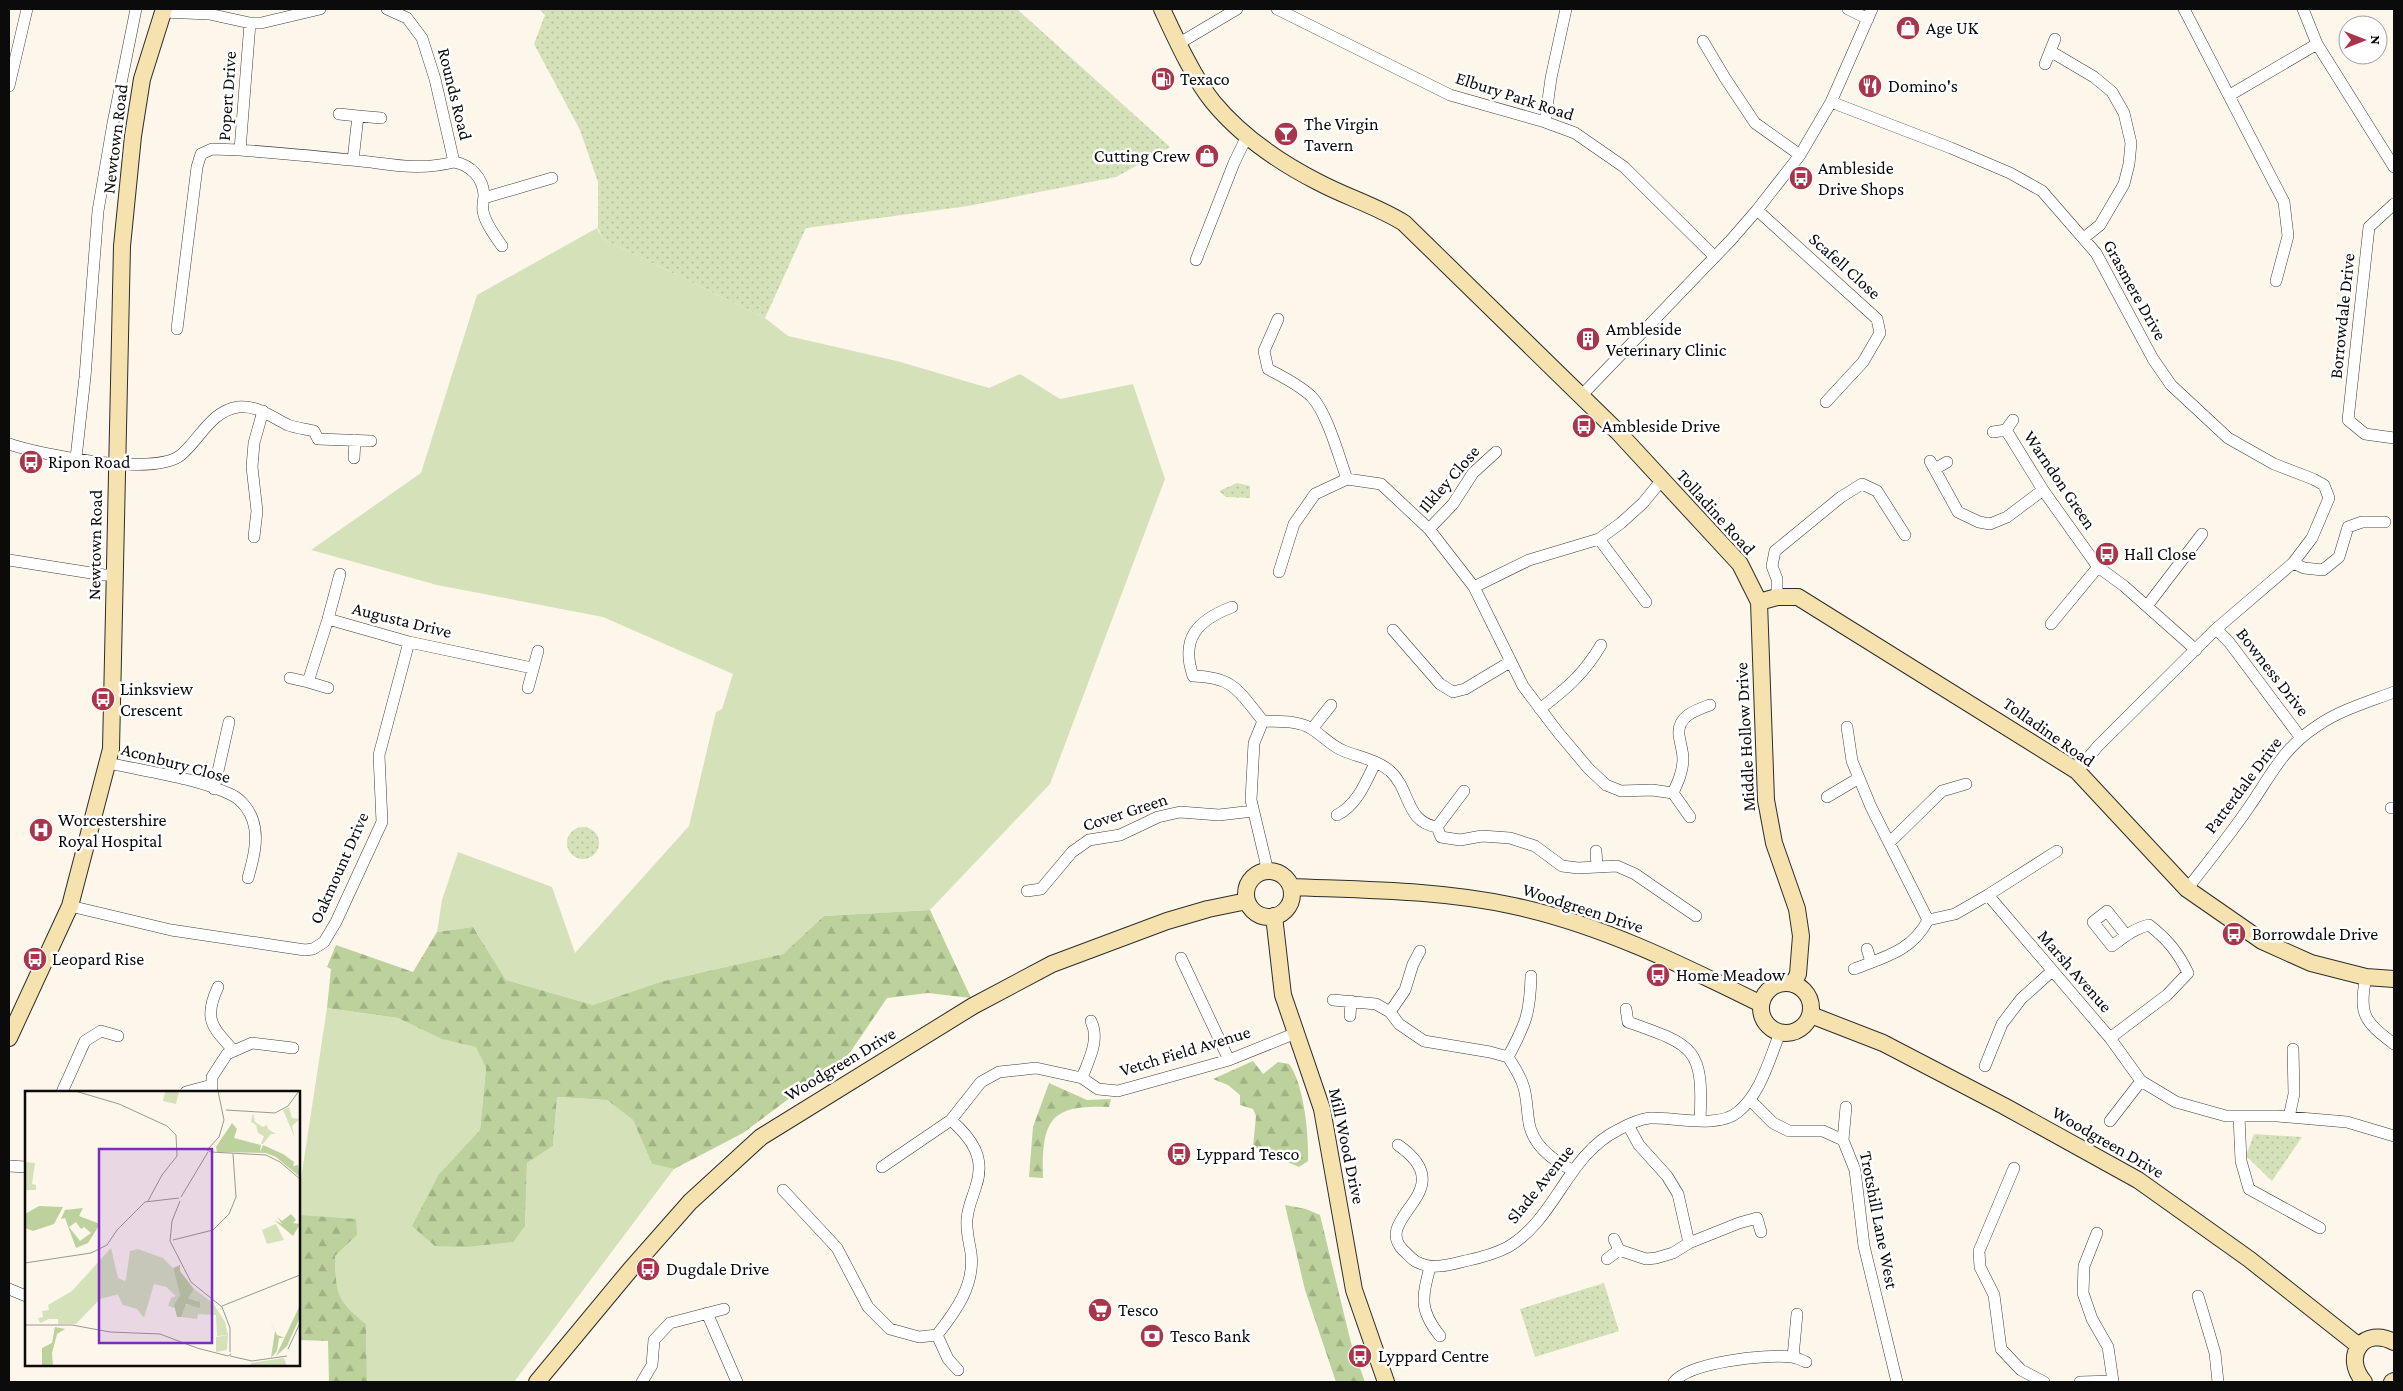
<svg xmlns="http://www.w3.org/2000/svg" width="2403" height="1391" viewBox="0 0 2403 1391" font-family="'Crimson Pro',serif">
	<style>
		.grass { fill: #d5e2b9 }
		.forest { fill: url(#forest-firs) }
		.park { fill: url(#park-dots) }
		.lines { fill: none; stroke-linecap: round; stroke-linejoin: round }
		.street-casing { stroke: #3e3e3e; stroke-width: 12 }
		.secondary-casing { stroke: #2d2d2d; stroke-width: 18 }
		.street { stroke: #fff; stroke-width: 11 }
		.secondary { stroke: #f5e2ae; stroke-width: 16 }
		.labels { text-anchor: middle; stroke-width: 5; stroke-linejoin: round; paint-order: stroke }
		.poi-label { font-size: 18px; fill: #0b0b0b; stroke: #fff; text-anchor: start }
		.street-label { font-size: 18px; fill: #0b0b0b; stroke: #fff }
		.inset-road { fill: none; stroke: #9c9891; stroke-width: 1 }
		.view { fill: #7b2cbf; fill-opacity: 0.15; stroke: #7b2cbf; stroke-width: 2.5 }
		.inset-edge { fill: none; stroke: #0b0b0b; stroke-width: 2.5 }
	</style>
	<defs>
		<pattern id="forest-firs" width="22" height="20" patternUnits="userSpaceOnUse" patternTransform="scale(1.25)"><rect width="22" height="20" fill="#bcd19b"/><path d="M5 1l3.5 6h-7zM16 11l3.5 6h-7z" fill="#a0b284"/></pattern>
		<pattern id="park-dots" width="8" height="8" patternUnits="userSpaceOnUse" patternTransform="scale(1.25)"><rect width="8" height="8" fill="#d5e2b9"/><path d="M2 2h.1M6 6h.1" fill="none" stroke="#b6c19e" stroke-width="1.8" stroke-linecap="round"/></pattern>
	</defs>
	<rect width="100%" height="100%" fill="#fdf6eb"/>
	<!-- grass -->
	<path class="grass" d="M597,228l6,11 162,79 23,18 109,25 92,27 31,-14 40,25 73,-15 32,95 -115,305 -120,126 -106,6 -41,38 -123,28 -67,23 -87,-25 -33,-53 -36,5 5,-32 16,-48 94,35 23,66 114,-127 27,-114 6,-3 11,-35 -130,-57 -166,-32 -126,-35 110,-77 56,-178z
		M327,1008l71,10 48,22 30,6 10,22 -6,62 -41,44 86,52 2,-63 26,-17 4,-49 50,3 26,20 19,44 22,5 -160,213h-147l-1,-58c-30,-24 -30,-31 -31,-68l22,-21 -58,-20v-23z"/>
	<!-- forest -->
	<path class="forest" d="M930,910l41,88 -43,-5 -41,5 -38,56 -106,79 -69,36 -22,-5 -19,-44 -26,-20 -50,-3 -4,49 -26,17 -2,63 -12,16 -47,5 -31,-1 -23,-20 27,-52 41,-44 6,-62 -10,-21 -34,-8 -44,-21 -71,-10 4,-39 -4,-2 9,-22 77,27 24,-40 36,-5 33,53 87,25 67,-23 123,-28 41,-38z
		M1253,1061l10,13 15,-12 11,2c15,20 20,71 19,97l-9,6 -46,-20 3,-31 -3,-7 -13,-4v-10l-12,-10 -15,-6z
		M1049,1083l38,17 24,-1 -2,8c-61,-3 -67,15 -66,71l-14,-1 4,-50z
		M1285,1205l21,4 14,6 31,128 14,39h-29l-31,-92z
		M299,1215l57,4 1,16 -22,21c1,37 1,44 31,68l1,58h-38l-1,-41 -29,-1z"/>
	<!-- park -->
	<path class="park" d="M539,9h478l153,138 -54,30 -148,29 -162,22 -41,90 -162,-79 -5,-11v-46l-18,-52 -46,-86 11,-29z
		M1237,483l13,3v12l-24,-1 -7,-6z
		M567 843a16 16 0 1 1 32 0a16 16 0 1 1-32 0Z
		M2254,1134l48,3 -30,44 -26,-25z
		M1604,1283l15,48 -84,26 -15,-48z"/>
	<g class="lines">
		<!-- street casing -->
		<g class="street-casing">
			<path id="street" d="M387,9l20,9 15,20 13,41 19,83c16,3 29,15 30,33 0,5 -2,11 -1,16 2,12 12,25 19,35
				M1277,9l173,86 95,27 30,11 49,34 91,90
				M1848,9l20,10
				M2184,9l100,193 4,34 -12,45
				M2303,9l14,35 77,123
				M163,12l46,2 41,9h11l59,-14
				M250,23l-10,127c37,3 74,6 111,10 38,3 64,12 103,2
				M1703,41l22,37 30,45 45,32
				M1178,44l59,-35
				M2050,51l44,26 18,15 12,21 7,30 -2,21 -5,20 -24,41 -15,12
				M2045,64l10,-25
				M9,86l18,-77
				M2230,95l87,-51
				M1831,102l120,46 59,25 32,18 54,62 57,106 18,26 57,53 46,26 39,15 11,6 5,13 -17,40 -19,25 -77,66 -118,117 -21,25
				M339,114l19,2 -5,44
				M358,116l23,2
				M1545,122l6,-44 15,-69
				M484,198l68,-20
				M2394,204l-25,23 -21,193 17,14 29,4
				M1757,210l120,109 3,14 -17,29 -37,40
				M1196,260l38,-97 13,-27
				M1278,319l-14,32 4,18c15,8 30,15 43,27 16,16 28,61 36,83
				M177,329l20,-162 4,-13 11,-5 28,1
				M1580,397l151,-157 26,-30 43,-55 31,-53 41,-93
				M2006,430l37,60 55,77 26,19 72,64
				M1993,432l13,-2 7,-10
				M9,444c32,11 145,33 172,11 19,-16 30,-44 57,-48 20,-2 33,10 50,18 8,3 18,4 26,6l4,8 53,2
				M76,458l9,-81 13,-166 15,-88 23,-114
				M354,458l1,-18
				M1930,461l28,51 21,10 11,2 17,-7 36,-27
				M1935,469l12,-7
				M1429,529l24,-25 20,-31 23,-21
				M254,537l3,-26 -5,-44 2,-24 9,-32
				M1599,539l47,63
				M9,560l95,15h11
				M2293,563l11,5 19,2 16,-13 9,-30 14,-5h23
				M1279,572l15,-48 21,-30 32,-15 34,5 48,45 45,58 49,99 34,45 31,37 18,17 15,6 31,-1 21,3c5,-11 10,-22 10,-34 0,-8 -3,-16 -4,-24 -2,-19 17,-25 31,-30
				M1474,587l55,-27 70,-21 22,-16 22,-20 18,-22
				M1777,597v-18l-5,-13 3,-15 66,-54 21,-13 15,7 28,44
				M2147,606l55,-72
				M1232,607c-34,13 -52,31 -39,69 42,1 46,16 70,45
				M328,619l81,23 123,26
				M2051,624l47,-57
				M2216,629l13,13 72,96
				M1393,630l47,54 13,8 12,-3 45,-27
				M290,678l18,4 20,-63 12,-45
				M308,682l20,6
				M528,688l10,-37
				M1540,709c27,-21 44,-35 61,-64
				M1263,721c16,1 35,-1 49,8 11,7 19,17 32,22 15,6 33,9 46,20 21,19 15,51 47,56l4,10 19,3 22,-4 28,2 25,8 27,20 16,2 39,-2 18,8 61,42
				M1263,721l-9,22 -3,57 15,63 -2,8
				M1847,727l5,34 19,46 57,113 27,-6 33,-19 122,143 31,43 35,21 50,14h51l70,6 47,14
				M1312,729l19,-24
				M108,763c40,9 86,14 124,32 10,5 18,16 21,26 6,18 0,39 -5,57
				M214,789l15,-67
				M1673,793l17,24
				M1827,797l32,-19
				M2391,808h3
				M1337,815c20,-10 29,-33 38,-52
				M1437,827l27,-36
				M1890,842l52,-51 24,-7
				M1596,851l1,15
				M2187,889c21,-27 43,-54 62,-82 23,-33 33,-58 68,-81 23,-16 51,-24 77,-34
				M1027,891l14,-2 31,-37 17,-12 31,-5 38,-18 22,-5 39,3 34,-4
				M1988,895l69,-44
				M70,906l101,24 107,16 27,4 8,-1 11,-7 12,-20 46,-100 -3,-67 30,-113
				M1867,949l4,13
				M1181,958l48,102
				M1854,969c31,-12 58,-18 74,-49
				M2366,977c-8,38 -1,45 28,67
				M218,987c-15,32 -6,40 16,64
				M1333,1000l43,4 14,8 9,12 25,17 66,11 18,5c6,9 13,20 16,31 3,11 3,23 5,35 4,23 23,37 43,47
				M1626,1009l2,13c65,23 76,25 72,98
				M1390,1012l15,-22 8,-26 7,-13
				M1350,1016l1,-15
				M2110,1038l57,-43 21,-22c-10,-21 -21,-34 -39,-48 -14,3 -25,12 -37,21l-19,-24 14,-11 19,24
				M1508,1057c18,-34 22,-43 23,-81
				M1985,1066l17,-42 19,-25 31,-28
				M1082,1078c7,-19 18,-38 9,-57
				M62,1092l23,-51 16,-10 17,5
				M186,1092l26,-7
				M212,1092v-15l15,-23 25,-11 41,5
				M1750,1100l23,23 16,8h34l20,9 12,30 9,76 33,136
				M2239,1116l2,45 8,28 71,39
				M2289,1117l5,-23 -1,-45
				M2110,1121l31,-40
				M1628,1125l11,20 28,31 11,18 11,49
				M1843,1140l3,-33
				M1398,1145c66,46 -27,72 5,105 5,4 9,10 14,12 15,8 32,3 48,-1 14,-3 30,-7 43,-14 48,-28 59,-92 110,-117 9,-5 21,-11 32,-12 25,-1 68,11 88,-6 23,-19 31,-52 42,-79
				M9,1166l17,1
				M882,1167l69,-47 30,-38 18,-10 37,-4 46,10 16,11 20,2 111,-31 67,-27
				M2014,1168l-35,83 1,16 14,28 7,54 20,21 23,12
				M783,1190l54,58 31,59 22,22 29,8 18,-2c19,-24 38,-50 34,-82 -2,-12 -5,-22 -4,-34 1,-13 6,-22 9,-33 10,-29 -5,-48 -25,-66
				M1614,1239l5,11
				M1607,1259l12,-9 27,9 10,-1 17,-5 16,-10 50,-20 18,-5 4,14
				M1430,1267c-8,31 -11,43 10,69
				M9,1289l17,7
				M2198,1296l17,57 3,29
				M707,1313l30,69
				M937,1335l11,24 10,11
				M1793,1357l4,-43
				M642,1382l10,-17 2,-25 16,-17 54,-14
				M1674,1382c16,-20 92,-28 117,-25 5,0 10,3 15,5
				M2080,1382l33,-1 -5,-34 -16,-28 -9,-26 1,-27 13,-33"/>
		</g>
		<!-- secondary casing -->
		<g class="secondary-casing">
			<path id="secondary" d="M1162,9c13,28 32,70 51,93 28,34 66,60 105,80 28,15 59,24 86,41l214,209 122,132 19,38 7,198 8,43 23,66 4,27 -3,38 -5,10
				M1759,602l18,-5h21l279,174 110,118 75,52 49,22 55,14 28,2
				M1246 894a23 23 0 1 1 46 0a23 23 0 1 1-46 0Z
				M1291,887c74,3 150,3 223,19 88,19 168,59 247,98
				M1274,916l9,79 39,114 32,181 32,92
				M1761 1008a25 25 0 1 1 50 0a25 25 0 1 1-50 0Z
				M1811,1015l72,28 121,63 134,74 111,79 110,87
				M9,1038l61,-132 41,-157 11,-503 11,-110 9,-57 22,-70
				M537,1382l93,-112 60,-68 71,-65 212,-131 79,-42 115,-43 41,-12 39,-8
				M2364,1382c-23,-27 1,-56 30,-40
				M2392,1382l2,-1"/>
		</g>
		<!-- street -->
		<use href="#street" class="street"/>
		<!-- secondary -->
		<use href="#secondary" class="secondary"/>
	</g>
	<!-- icons -->
	<defs>
		<g id="shop-disc" transform="scale(1.25)"><circle r="9.5" fill="#a9354c" stroke="#fff"/><path d="M-5-2.5h2.3a2.7 3.5 0 0 1 5.4 0H5L5.5 6h-11ZM-1.5-2.5h3a1.5 2.3 0 0 0-3 0Z" fill="#fff"/></g>
		<g id="fuel-disc" transform="scale(1.25)"><circle r="9.5" fill="#a9354c" stroke="#fff"/><path d="M-5.5-6h7V0h2V4h1.3V-2.5L3-4.5l.8-.8L6-3V5H2.5V1h-1V6h-7ZM-4.2-4.7v3.2H.2V-4.7Z" fill="#fff"/></g>
		<g id="restaurant-disc" transform="scale(1.25)"><circle r="9.5" fill="#a9354c" stroke="#fff"/><path d="M-5-6h1v4h1v-4h1v4h1v-4h1v5L-1.5 .5V6h-2V.5L-5-1ZM5-6V6H3V1.5H1.5Q1.5-4 5-6Z" fill="#fff"/></g>
		<g id="bar-disc" transform="scale(1.25)"><circle r="9.5" fill="#a9354c" stroke="#fff"/><path d="M-6-5H6L.8 .8V4.5H3.5V6h-7V4.5H-.8V.8Z" fill="#fff"/></g>
		<g id="bus-disc" transform="scale(1.25)"><circle r="9.5" fill="#a9354c" stroke="#fff"/><path d="M-5-6H5V4H4V6H2V4H-2V6H-4V4H-5ZM-3.5-4V0h7V-4ZM-3.5 1.2v1.5H-2V1.2ZM2 1.2v1.5H3.5V1.2Z" fill="#fff"/></g>
		<g id="building-disc" transform="scale(1.25)"><circle r="9.5" fill="#a9354c" stroke="#fff"/><path d="M-4-6H4V6H1V3H-1V6H-4ZM-2.5-4.3h1.7v1.8h-1.7ZM.8-4.3h1.7v1.8H.8ZM-2.5-1h1.7V.8h-1.7ZM.8-1h1.7V.8H.8Z" fill="#fff"/></g>
		<g id="hospital-disc" transform="scale(1.25)"><circle r="9.5" fill="#a9354c" stroke="#fff"/><path d="M-5-5h3v3.5h4V-5h3V5h-3V1.5h-4V5h-3Z" fill="#fff"/></g>
		<g id="supermarket-disc" transform="scale(1.25)"><circle r="9.5" fill="#a9354c" stroke="#fff"/><path d="M-6-5.5h2.5l.6 2H6L4.5 2H-2.5L-4.4-4H-6ZM-1.5 3.2a1.3 1.3 0 1 0 .1 0ZM3 3.2a1.3 1.3 0 1 0 .1 0Z" fill="#fff"/></g>
		<g id="bank-disc" transform="scale(1.25)"><circle r="9.5" fill="#a9354c" stroke="#fff"/><path d="M-6-4H6V4H-6ZM0-2.3a2.3 2.3 0 1 0 0 4.6a2.3 2.3 0 1 0 0-4.6Z" fill="#fff"/></g>
	</defs>
	<g fill-rule="evenodd">
		<use href="#shop-disc" x="1908" y="28"/>
		<use href="#fuel-disc" x="1163" y="79"/>
		<use href="#restaurant-disc" x="1870" y="86"/>
		<use href="#bar-disc" x="1286" y="134"/>
		<use href="#shop-disc" x="1207" y="156"/>
		<use href="#bus-disc" x="1801" y="178"/>
		<use href="#building-disc" x="1588" y="339"/>
		<use href="#bus-disc" x="1584" y="426"/>
		<use href="#bus-disc" x="31" y="462"/>
		<use href="#bus-disc" x="2107" y="554"/>
		<use href="#bus-disc" x="103" y="699"/>
		<use href="#hospital-disc" x="41" y="830"/>
		<use href="#bus-disc" x="2234" y="934"/>
		<use href="#bus-disc" x="35" y="959"/>
		<use href="#bus-disc" x="1658" y="975"/>
		<use href="#bus-disc" x="1179" y="1154"/>
		<use href="#bus-disc" x="648" y="1269"/>
		<use href="#supermarket-disc" x="1100" y="1310"/>
		<use href="#bank-disc" x="1152" y="1336"/>
		<use href="#bus-disc" x="1360" y="1356"/>
	</g>
	<g class="labels">
		<!-- poi labels -->
		<g class="poi-label">
			<text x="1926" y="34">Age UK</text>
			<text x="1180" y="85">Texaco</text>
			<text x="1888" y="92">Domino's</text>
			<text x="1304" y="130">The Virgin<tspan x="1304" dy="21">Tavern</tspan></text>
			<text x="1190" y="162" text-anchor="end">Cutting Crew</text>
			<text x="1818" y="174">Ambleside<tspan x="1818" dy="21">Drive Shops</tspan></text>
			<text x="1606" y="335">Ambleside<tspan x="1606" dy="21">Veterinary Clinic</tspan></text>
			<text x="1602" y="432">Ambleside Drive</text>
			<text x="48" y="468">Ripon Road</text>
			<text x="2124" y="560">Hall Close</text>
			<text x="120" y="695">Linksview<tspan x="120" dy="21">Crescent</tspan></text>
			<text x="58" y="826">Worcestershire<tspan x="58" dy="21">Royal Hospital</tspan></text>
			<text x="2252" y="940">Borrowdale Drive</text>
			<text x="52" y="965">Leopard Rise</text>
			<text x="1676" y="981">Home Meadow</text>
			<text x="1196" y="1160">Lyppard Tesco</text>
			<text x="666" y="1275">Dugdale Drive</text>
			<text x="1118" y="1316">Tesco</text>
			<text x="1170" y="1342">Tesco Bank</text>
			<text x="1378" y="1362">Lyppard Centre</text>
		</g>
		<!-- street labels -->
		<g class="street-label">
			<text transform="translate(455 94) rotate(76)" y="6">Rounds Road</text>
			<text transform="translate(227 96) rotate(-86)" y="6">Popert Drive</text>
			<text transform="translate(1515 96) rotate(18)" y="6">Elbury Park Road</text>
			<text transform="translate(115 139) rotate(-83)" y="6">Newtown Road</text>
			<text transform="translate(1845 266) rotate(42)" y="6">Scafell Close</text>
			<text transform="translate(2135 290) rotate(61)" y="6">Grasmere Drive</text>
			<text transform="translate(2342 316) rotate(-84)" y="6">Borrowdale Drive</text>
			<text transform="translate(1449 479) rotate(-49)" y="6">Ilkley Close</text>
			<text transform="translate(2060 480) rotate(56)" y="6">Warndon Green</text>
			<text transform="translate(1716 512) rotate(48)" y="6">Tolladine Road</text>
			<text transform="translate(95 545) rotate(-89)" y="6">Newtown Road</text>
			<text transform="translate(402 620) rotate(14)" y="6">Augusta Drive</text>
			<text transform="translate(2273 672) rotate(52)" y="6">Bowness Drive</text>
			<text transform="translate(2049 732) rotate(35)" y="6">Tolladine Road</text>
			<text transform="translate(1745 737) rotate(-93)" y="6">Middle Hollow Drive</text>
			<text transform="translate(176 763) rotate(15)" y="6">Aconbury Close</text>
			<text transform="translate(2243 785) rotate(-53)" y="6">Patterdale Drive</text>
			<text transform="translate(1125 812) rotate(-18)" y="6">Cover Green</text>
			<text transform="translate(339 868) rotate(-66)" y="6">Oakmount Drive</text>
			<text transform="translate(1583 908) rotate(18)" y="6">Woodgreen Drive</text>
			<text transform="translate(2075 971) rotate(49)" y="6">Marsh Avenue</text>
			<text transform="translate(1185 1051) rotate(-17)" y="6">Vetch Field Avenue</text>
			<text transform="translate(840 1064) rotate(-31)" y="6">Woodgreen Drive</text>
			<text transform="translate(2108 1142) rotate(30)" y="6">Woodgreen Drive</text>
			<text transform="translate(1347 1146) rotate(78)" y="6">Mill Wood Drive</text>
			<text transform="translate(1540 1184) rotate(-51)" y="6">Slade Avenue</text>
			<text transform="translate(1879 1220) rotate(79)" y="6">Trotshill Lane West</text>
		</g>
	</g>
	<!-- overview -->
	<g transform="translate(25 1091)">
		<rect width="275" height="275" fill="#fdf6eb"/>
		<path d="M264,16l3,11 8,1 -8,7 3,12 -12,-28zM228,22l2,9 8,5 4,-2 1,4 8,5h-5l-8,10h-2l3,-8 -6,-3 -2,-8 -5,-3zM113,158l25,9 10,10 7,27 -5,13 -7,-2 3,-8 5,-2 -10,-9 -12,-3 -10,34 -7,-9 -14,-4 -5,-10 8,-16 4,-28zM169,198l19,14 12,19 3,13 -11,1 -1,-21 -18,-1 -1,5 -16,-2 3,-12h16l-2,-4 -10,-3zM259,267l3,8h-37l1,-3z" fill="#d5e2b9"/>
		<path d="M207,32l5,6 -3,9 27,7 -1,7 3,-7 20,9 11,8 -1,4 5,-1 2,12 -24,-20 -10,-4 -49,-1 -1,-5zM14,115l24,1 -9,17 -21,7 -8,-3v-14zM58,117l-4,8 21,8 -12,19 -12,5 -11,-30 -4,1 4,-9zM51,131l5,7 3,-2 7,6 -11,8 -11,-14zM266,123l5,6 -3,3 7,1 -7,12 -19,-16 8,4 -5,-7 5,4zM155,174v6l14,18 -6,9 12,4v6l-14,-4 -5,13h-4l-3,-12 6,-10 -7,-27zM275,214v12l-13,29 -11,10zM244,226l8,18 8,3h-6l-2,13 -6,7 4,-27zM30,236l10,2 -8,5 -5,19 1,13h-11v-18l10,-5z" fill="#bcd19b" fill-rule="evenodd"/>
		<path d="M140,0h14l-3,13 -13,-3zM0,71l10,1 -3,21 4,1v5h-11zM251,133l8,16 -17,4 -5,-14zM86,157l7,30 7,3 -6,13 -19,5 -24,25h-18v-5h-9l-9,4 -2,-5 5,-1 -1,-6 7,-1 -1,-5 24,-14zM203,244l-1,15 -11,2v-15z" fill="#d5e2b9"/>
		<path class="inset-road" d="M50,0l44,13 48,22 9,9 1,21 -15,19 -14,26M201,19l49,3 13,-7 11,-15M186,61l55,3 14,7 20,17M186,61l-4,-2 12,-13 5,-17 -6,-29M156,106l27,-45M155,110l-8,20 -2,20 21,41 31,25 8,21v24M148,149l40,-10 16,-16 7,-17 -3,-43M0,172l66,-10 16,-8 10,-15 28,-28 34,-4M197,215l78,-31M0,234h47l38,7 50,2 37,14 31,8 3,-2M263,258l12,-26M205,265l22,5 35,-5"/>
		<path class="view" d="M74,58h113v194h-113z"/>
		<rect width="275" height="275" class="inset-edge"/>
	</g>
	<!-- border -->
	<rect width="2403" height="1391" fill="none" stroke="#0b0b0b" stroke-width="20"/>
	<!-- north arrow -->
	<g transform="translate(2363 40) rotate(90)"><circle r="24" fill="#ffffff" stroke="#9d9d9d"/>
	<path d="M0-4L9 19L0 12L-9 19Z" fill="#a9354c"/>
	<text y="-8" font-size="14" font-weight="bold" text-anchor="middle" fill="#0b0b0b">N</text>
	</g>
</svg>
